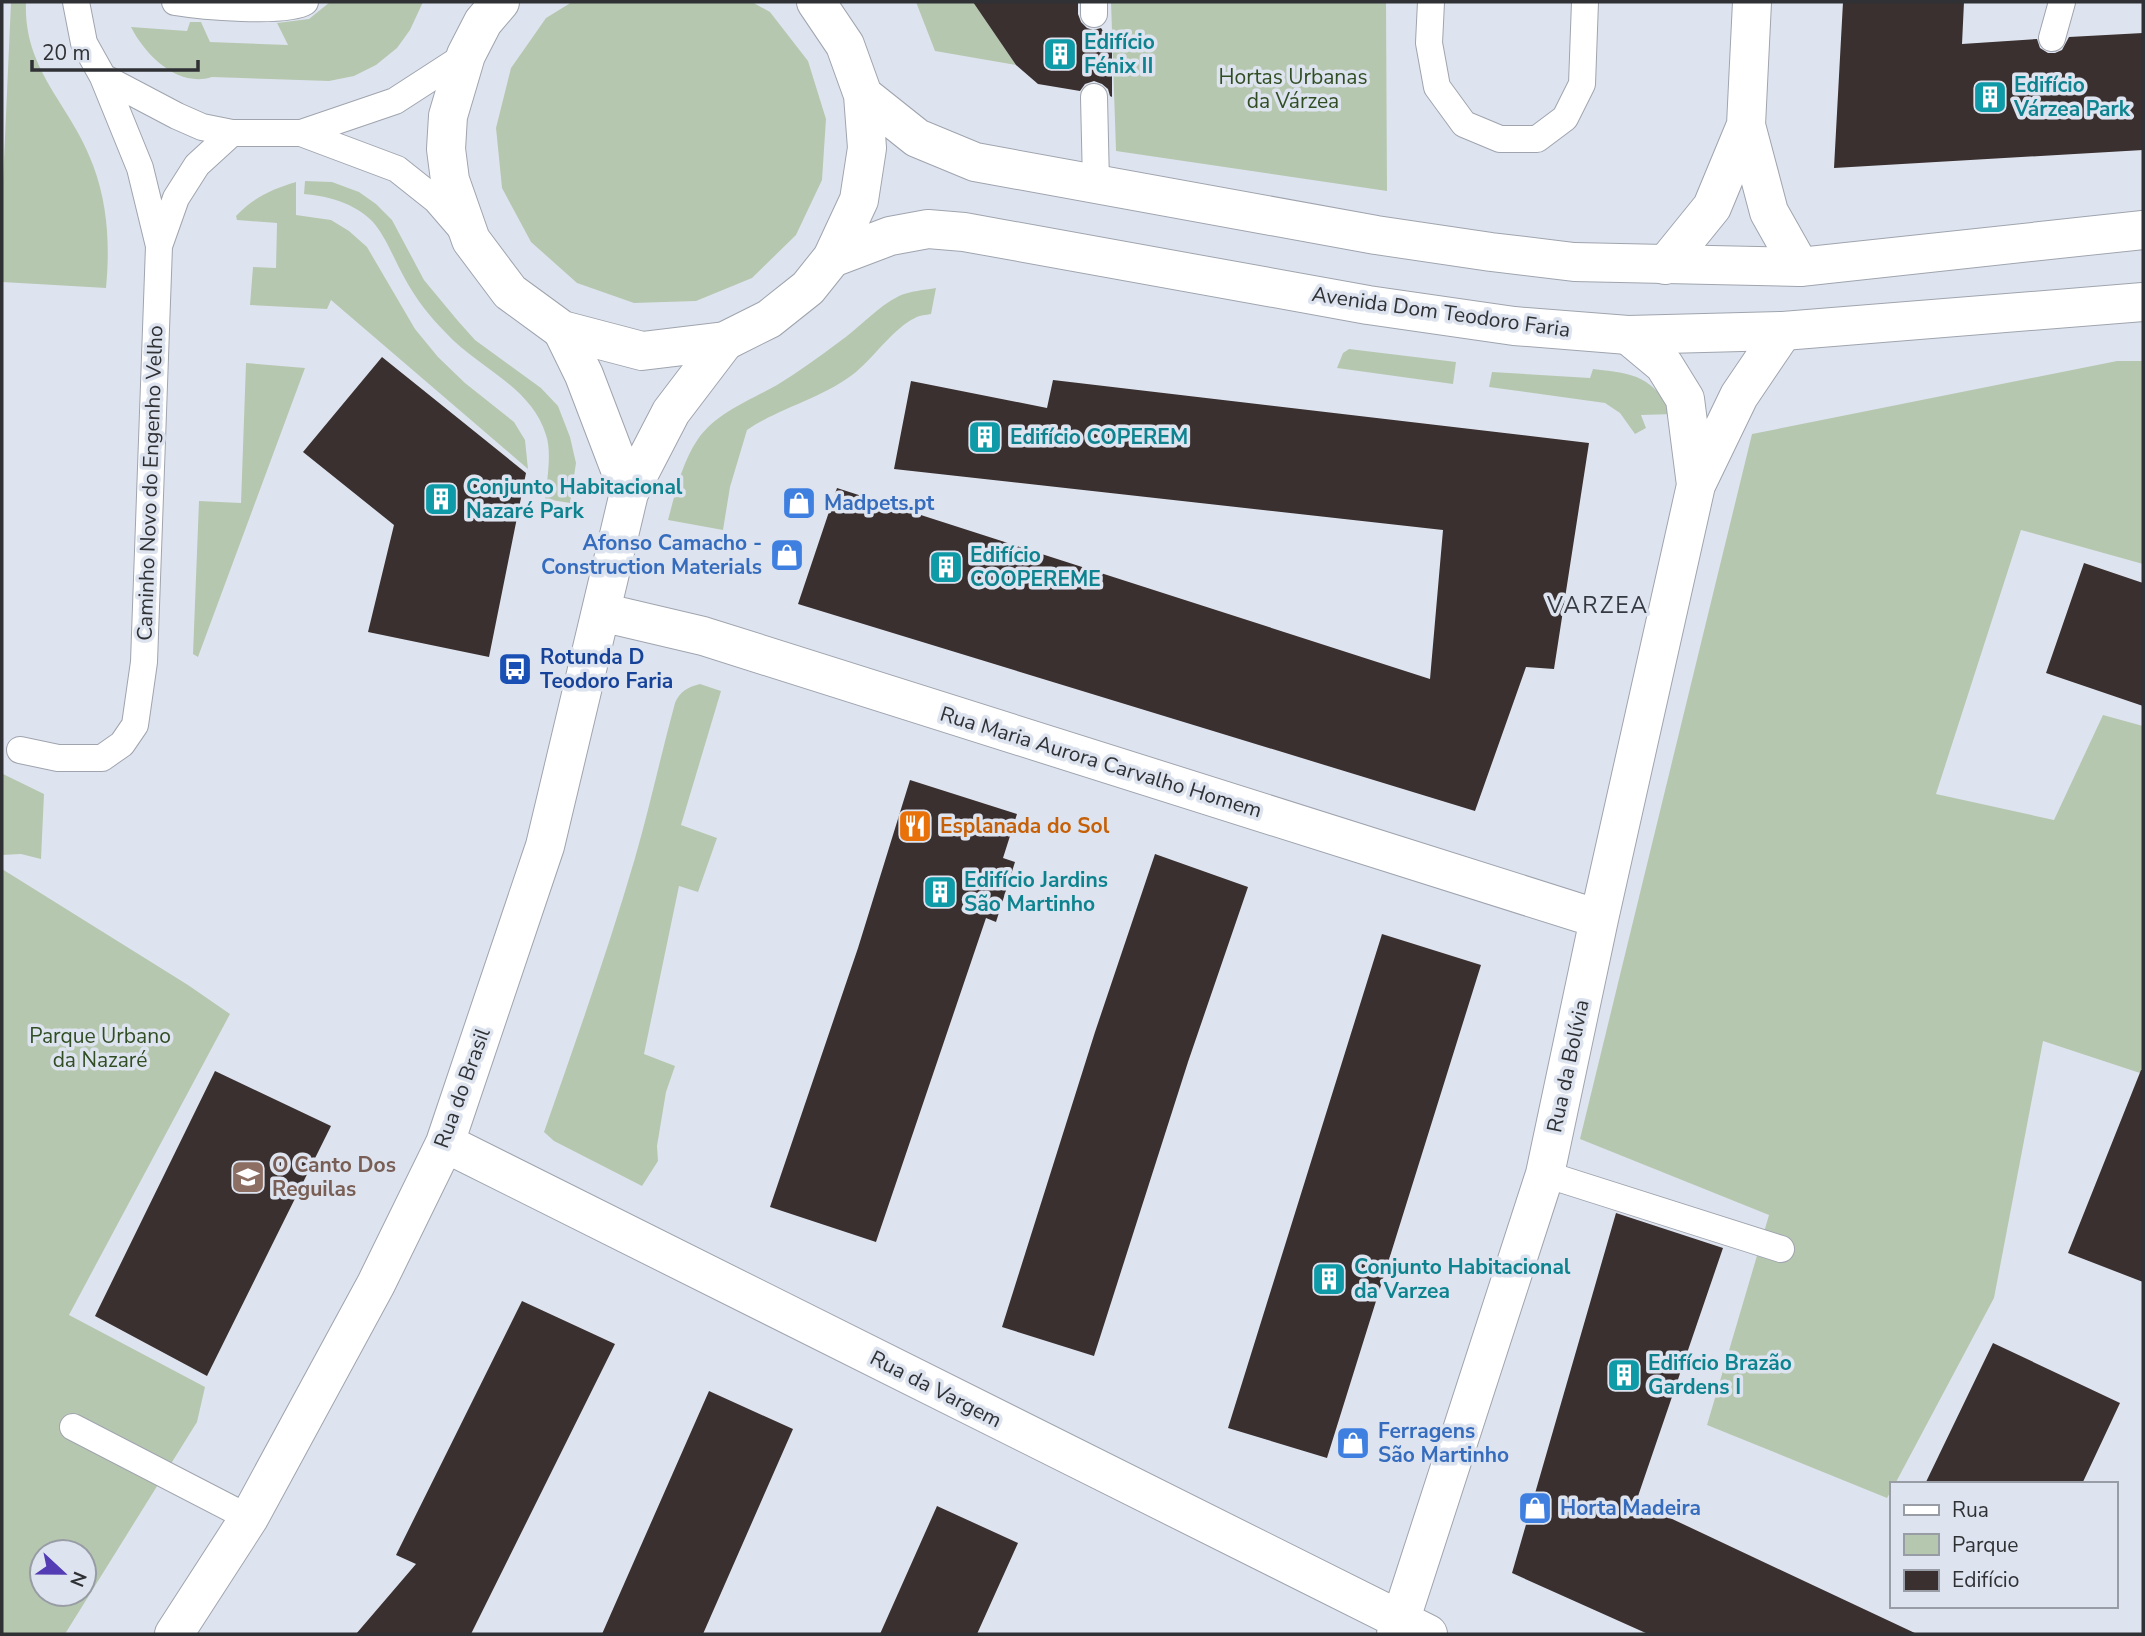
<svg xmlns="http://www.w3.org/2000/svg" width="2145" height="1636" viewBox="0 0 2145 1636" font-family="'Nunito Sans',sans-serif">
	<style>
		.green { fill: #b6c7b0; fill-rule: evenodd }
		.building { fill: #3b3030 }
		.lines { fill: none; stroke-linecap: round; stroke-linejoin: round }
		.lane-casing { stroke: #9fa4ae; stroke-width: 28 }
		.street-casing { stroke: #9fa4ae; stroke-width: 40 }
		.secondary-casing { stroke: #9fa4ae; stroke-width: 40 }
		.lane { stroke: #fff; stroke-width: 26 }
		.street { stroke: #fff; stroke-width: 38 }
		.secondary { stroke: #fff; stroke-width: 38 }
		.labels { text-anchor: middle; stroke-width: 7; stroke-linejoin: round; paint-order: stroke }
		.culture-label { font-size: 21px; font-weight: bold; fill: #0d838f; stroke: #dee4ef; text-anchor: start }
		.park-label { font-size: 21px; fill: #304d24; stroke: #dee4ef }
		.street-label { font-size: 21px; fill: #2f3135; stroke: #dee4ef }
		.shop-label { font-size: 21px; font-weight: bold; fill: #366cbe; stroke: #dee4ef; text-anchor: start }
		.transit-label { font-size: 21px; font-weight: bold; fill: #164399; stroke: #dee4ef; text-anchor: start }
		.food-label { font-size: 21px; font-weight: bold; fill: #c56008; stroke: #dee4ef; text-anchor: start }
		.education-label { font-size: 21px; font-weight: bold; fill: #785e54; stroke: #dee4ef; text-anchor: start }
		.neighbourhood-label { font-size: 23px; letter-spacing: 2px; fill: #353942; stroke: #dee4ef }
	</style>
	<rect width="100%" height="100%" fill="#dee4ef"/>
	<!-- green -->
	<path class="green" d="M11,2h15c-3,69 46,104 67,163 15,40 17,81 13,123l-104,-6v-77z
		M330,2h93l-13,28 -13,18 -21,17 -22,11 -25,5 -117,-4c-34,11 -67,-22 -81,-50l56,4 3,-9h11l9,20 78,3 -11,-22 32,-4z
		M572,2h180l18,10 38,49 18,58 -4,61 -26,55 -44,43 -56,23 -62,2 -57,-20 -46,-41 -29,-54 -6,-60 15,-60 35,-50z
		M916,2h58l42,63 -81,-14z
		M1111,2h275l1,189 -271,-40z
		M305,181l27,1 27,10 17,12 16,16 32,60 34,41 17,19 66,48 17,18 12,31 6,26 -6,40 -25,-4c2,-18 7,-47 1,-64 -15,-49 -68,-67 -100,-102 -16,-16 -31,-35 -42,-56 -9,-16 -19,-42 -32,-56 -18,-18 -44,-25 -68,-27z
		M296,182v33l35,5 18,11 18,16 48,82 23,28 27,26 49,39 11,18 3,29 -197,-169 -4,9 -77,-4 3,-38 23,1 1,-45 -40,-3 -1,-4c17,-18 36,-27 60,-34z
		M936,288l-5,26c-5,1 -11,1 -16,4 -21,10 -40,38 -59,54 -32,26 -75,35 -109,58l-17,57 -7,43 -55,-10c7,-26 14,-58 30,-81 19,-27 51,-38 79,-54 21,-13 42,-28 62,-43 20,-14 38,-35 60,-46 11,-5 25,-6 37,-8z
		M1349,349l107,13 -3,22 -116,-16 6,-15z
		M2117,361h26v203l-122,-34 -85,264 118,26 49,-105 40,11v348l-100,-33 -49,257 -99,186h-4v7l-4,7 -180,-73 62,-210 -189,-76 172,-705z
		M246,363l59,5 -107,289 -5,-3 6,-153 42,2z
		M1593,369c45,5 56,7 82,45l-34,1 5,13 -11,6 -15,-21 -15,-10 -116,-16 3,-15 98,6z
		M700,684l21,7 -40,134 36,13 -19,54 -19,-6 -35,168 31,12 -9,26 -9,54 1,15 -16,25 -88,-45 -10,-9c32,-91 64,-182 91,-274 15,-52 26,-104 40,-155 5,-12 13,-16 25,-19z
		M3,774l41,20 -3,65 -20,-5 -19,1z
		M2,869l186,116 42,29 -161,301 136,72 -8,35 -132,212h-63zM42,1552h42v42h-42z"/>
	<!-- building -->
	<path class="building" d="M973,2h105v12l3,8 6,6 6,2 8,-2 11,16v53l-2,-1 -2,-7 -6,-5 -8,-3 -9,3 -5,7 -42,-7 -22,-19z
		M1843,2h121l-2,42 75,-5 3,9 8,5h7l7,-3 7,-13 74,-4v117l-309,18z
		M382,357l144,116 -37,184 -121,-25 26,-107 -91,-73z
		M1053,380l536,63 -35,226 -28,-2 -51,144 -677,-207 39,-116 593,191 13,-149 -549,-61 17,-88 136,27z
		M2084,563l59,20v123l-97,-33z
		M910,780l107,34 -14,44 12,4 -19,60 -10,-4 -110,324 -106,-35 88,-259z
		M1155,854l93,33 -60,175 -94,294 -92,-29 93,-295z
		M1382,934l99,31 -154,493 -99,-30z
		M2141,1070h2v212l-75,-29z
		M215,1071l116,55 -124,250 -112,-60z
		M1616,1213l107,35 -87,254 281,132h-269l-136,-61z
		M522,1301l93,43 -144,290h-115l60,-70 -20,-9z
		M1993,1343l127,60 -38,81h-157z
		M709,1391l84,38 -90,205h-101z
		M937,1506l81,37 -41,91h-97z"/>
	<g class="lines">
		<!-- lane casing -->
		<g class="lane-casing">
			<path id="lane" d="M76,2l8,41 19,34 74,39 25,11 30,6h69l94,-32 71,-46
				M175,2c24,4 111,12 130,0
				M1094,2v12
				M1431,2l-2,41 8,44 27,37 36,15h37l28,-21 17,-34 3,-82
				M2052,38l10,-36
				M103,77l37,91 19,78
				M1094,97l2,86
				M301,133l96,36 39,31 25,29
				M20,750l38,8h44l20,-14 13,-19 9,-63 15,-416 17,-48 21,-33 35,-32
				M1545,1174l236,75
				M73,1427l176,91"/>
		</g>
		<!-- street casing -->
		<g class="street-casing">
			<path id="street" d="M1752,2l-6,123 23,87 31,55
				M1665,265l47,-58 34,-82
				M562,330l22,45 45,118
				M1628,335l36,30 21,34 11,86
				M601,612l102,24 896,283
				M445,1143l983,491
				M174,1634l75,-116 127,-234 69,-141 100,-297 84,-353 42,-81 54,-71
				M1396,1634l149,-460 54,-255 97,-434 43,-89 44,-65"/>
		</g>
		<!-- secondary casing -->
		<g class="secondary-casing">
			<path id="secondary" d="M500,2l-17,20 -17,33 -18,61 -2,33 4,31 21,60 39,52 52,38 80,21 83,-10 44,-22 39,-31 24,-30 27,-58 8,-52 -4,-53 -18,-50 -29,-43
				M863,95l54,43 58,24 401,73 115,17 83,10 226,5 343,-37
				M832,258l58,-22 38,-7 36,3 404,73 146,21 114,9 155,-4 360,-29"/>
		</g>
		<!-- lane -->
		<use href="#lane" class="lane"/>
		<!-- street -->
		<use href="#street" class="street"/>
		<!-- secondary -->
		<use href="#secondary" class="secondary"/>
	</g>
	<!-- icons -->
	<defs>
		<g id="building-square" transform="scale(1.75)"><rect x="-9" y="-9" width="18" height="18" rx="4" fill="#0f9aa8" stroke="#dee4ef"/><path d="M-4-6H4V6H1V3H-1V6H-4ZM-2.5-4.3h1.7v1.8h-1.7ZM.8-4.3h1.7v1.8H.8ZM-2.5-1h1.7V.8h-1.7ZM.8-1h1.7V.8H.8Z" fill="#fff"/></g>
		<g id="shop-square" transform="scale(1.75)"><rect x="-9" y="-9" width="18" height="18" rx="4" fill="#3f7fe0" stroke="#dee4ef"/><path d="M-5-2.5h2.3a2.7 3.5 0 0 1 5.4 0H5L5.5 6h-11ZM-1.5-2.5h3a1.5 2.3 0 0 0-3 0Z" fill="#fff"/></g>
		<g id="bus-square" transform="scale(1.75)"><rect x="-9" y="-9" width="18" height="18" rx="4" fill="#1a4fb4" stroke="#dee4ef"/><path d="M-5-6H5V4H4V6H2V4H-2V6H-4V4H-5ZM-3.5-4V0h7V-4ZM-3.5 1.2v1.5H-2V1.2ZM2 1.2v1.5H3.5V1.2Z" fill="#fff"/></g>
		<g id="restaurant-square" transform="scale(1.75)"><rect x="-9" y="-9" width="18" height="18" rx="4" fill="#e8710a" stroke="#dee4ef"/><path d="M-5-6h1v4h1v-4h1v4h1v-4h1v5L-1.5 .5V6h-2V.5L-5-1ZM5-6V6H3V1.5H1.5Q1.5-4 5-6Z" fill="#fff"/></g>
		<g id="school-square" transform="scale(1.75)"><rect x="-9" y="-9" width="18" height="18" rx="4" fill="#8d6e63" stroke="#dee4ef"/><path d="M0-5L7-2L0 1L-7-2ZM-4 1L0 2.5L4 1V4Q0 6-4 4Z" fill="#fff"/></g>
	</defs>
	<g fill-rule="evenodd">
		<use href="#building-square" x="1060" y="54"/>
		<use href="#building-square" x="1990" y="97"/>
		<use href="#building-square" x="985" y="437"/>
		<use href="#building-square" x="441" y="499"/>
		<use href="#shop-square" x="799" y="503"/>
		<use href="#shop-square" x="787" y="555"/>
		<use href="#building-square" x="946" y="567"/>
		<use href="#bus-square" x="515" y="669"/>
		<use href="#restaurant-square" x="915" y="826"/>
		<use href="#building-square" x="940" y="892"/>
		<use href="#school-square" x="248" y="1177"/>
		<use href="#building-square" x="1329" y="1279"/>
		<use href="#building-square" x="1624" y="1375"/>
		<use href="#shop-square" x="1353" y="1443"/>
		<use href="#shop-square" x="1535" y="1508"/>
	</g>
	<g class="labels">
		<!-- culture labels -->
		<g class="culture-label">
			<text x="1084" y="49">Edifício<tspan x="1084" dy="24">Fénix II</tspan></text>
			<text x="2014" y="92">Edifício<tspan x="2014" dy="24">Várzea Park</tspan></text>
			<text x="1010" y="444">Edifício COPEREM</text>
			<text x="466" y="494">Conjunto Habitacional<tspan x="466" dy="24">Nazaré Park</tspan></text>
			<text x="970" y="562">Edifício<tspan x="970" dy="24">COOPEREME</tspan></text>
			<text x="964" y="887">Edifício Jardins<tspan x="964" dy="24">São Martinho</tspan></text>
			<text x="1354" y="1274">Conjunto Habitacional<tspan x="1354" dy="24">da Varzea</tspan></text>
			<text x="1648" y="1370">Edifício Brazão<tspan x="1648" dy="24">Gardens I</tspan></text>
		</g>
		<!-- park labels -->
		<g class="park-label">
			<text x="1293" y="84">Hortas Urbanas<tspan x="1293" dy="24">da Várzea</tspan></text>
			<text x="100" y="1043">Parque Urbano<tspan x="100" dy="24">da Nazaré</tspan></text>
		</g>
		<!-- street labels -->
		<g class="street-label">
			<text transform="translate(1441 312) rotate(8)" y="7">Avenida Dom Teodoro Faria</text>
			<text transform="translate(150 483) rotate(-88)" y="7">Caminho Novo do Engenho Velho</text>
			<text transform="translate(1101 762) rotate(17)" y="7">Rua Maria Aurora Carvalho Homem</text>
			<text transform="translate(1568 1066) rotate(-78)" y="7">Rua da Bolívia</text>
			<text transform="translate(462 1088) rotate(-70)" y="7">Rua do Brasil</text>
			<text transform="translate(936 1389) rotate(27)" y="7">Rua da Vargem</text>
		</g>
		<!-- shop labels -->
		<g class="shop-label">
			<text x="824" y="510">Madpets.pt</text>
			<text x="762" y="550" text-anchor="end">Afonso Camacho -<tspan x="762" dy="24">Construction Materials</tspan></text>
			<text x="1378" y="1438">Ferragens<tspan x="1378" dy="24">São Martinho</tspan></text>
			<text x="1560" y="1515">Horta Madeira</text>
		</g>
		<!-- transit labels -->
		<g class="transit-label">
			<text x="540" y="664">Rotunda D<tspan x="540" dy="24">Teodoro Faria</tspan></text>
		</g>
		<!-- food labels -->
		<g class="food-label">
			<text x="940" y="833">Esplanada do Sol</text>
		</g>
		<!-- education labels -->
		<g class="education-label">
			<text x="272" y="1172">O Canto Dos<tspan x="272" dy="24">Reguilas</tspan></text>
		</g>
		<!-- neighbourhood labels -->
		<g class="neighbourhood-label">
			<text x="1598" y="613">VARZEA</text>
		</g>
	</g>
	<!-- border -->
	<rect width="2145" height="1636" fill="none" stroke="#2f3135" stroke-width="7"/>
	<!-- legend -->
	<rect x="1890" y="1482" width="228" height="126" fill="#dee4ef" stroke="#989ca5" stroke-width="2"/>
	<rect x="1904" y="1505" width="35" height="10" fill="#ffffff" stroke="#989ca5" stroke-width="2"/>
	<text x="1952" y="1517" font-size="21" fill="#2f3135">Rua</text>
	<rect x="1904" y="1534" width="35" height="21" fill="#b6c7b0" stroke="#989ca5" stroke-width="2"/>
	<text x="1952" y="1552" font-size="21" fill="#2f3135">Parque</text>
	<rect x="1904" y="1570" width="35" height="21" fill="#3b3030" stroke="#989ca5" stroke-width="2"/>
	<text x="1952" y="1587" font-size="21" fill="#2f3135">Edifício</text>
	<!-- north arrow -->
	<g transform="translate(63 1573) rotate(112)"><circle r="33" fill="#dee4ef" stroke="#989ca5" stroke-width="2"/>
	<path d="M0-5L12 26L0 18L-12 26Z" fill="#533cb4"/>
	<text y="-10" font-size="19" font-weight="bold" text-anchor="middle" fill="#2f3135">N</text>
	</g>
	<!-- scale -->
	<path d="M32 60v10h166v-10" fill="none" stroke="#2f3135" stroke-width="3.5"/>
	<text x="42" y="60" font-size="21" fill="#2f3135" stroke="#dee4ef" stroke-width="5" paint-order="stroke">20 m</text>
</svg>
